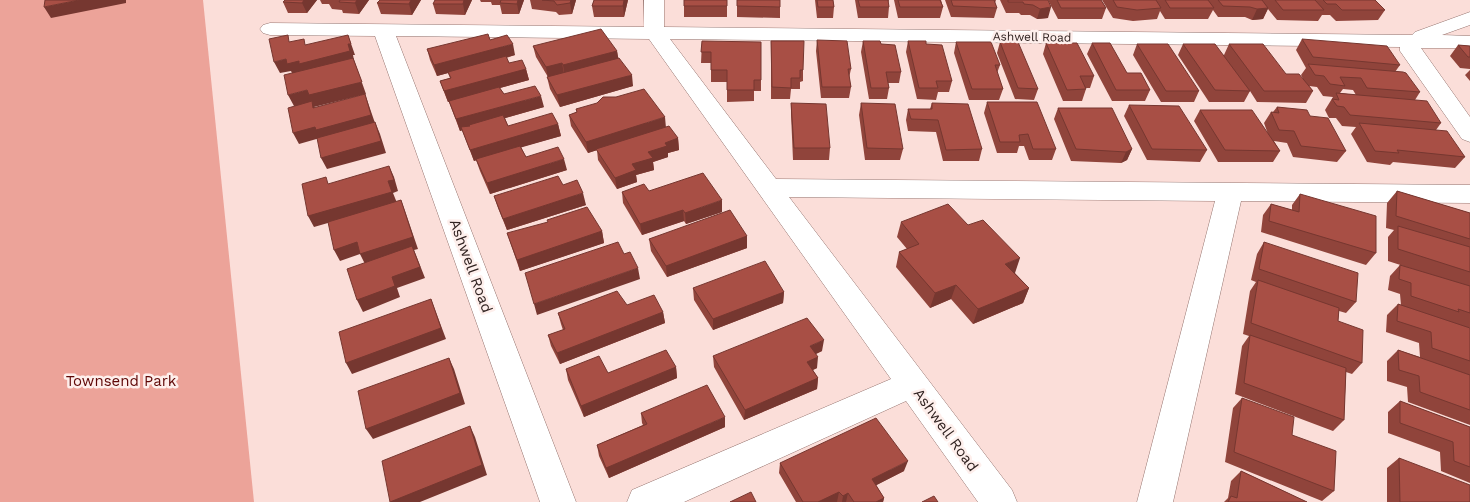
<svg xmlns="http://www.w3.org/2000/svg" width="1470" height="502" viewBox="0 0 1470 502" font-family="'Work Sans',sans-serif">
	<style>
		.green { fill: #eca399 }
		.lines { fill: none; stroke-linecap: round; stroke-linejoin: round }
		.street-casing { stroke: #95746f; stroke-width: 1 }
		.street { fill: #fff; fill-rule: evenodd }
		.wall { fill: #90443b; fill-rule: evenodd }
		.shaded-wall { fill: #763730 }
		.building { fill: #a84f45; stroke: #763730 }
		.labels { text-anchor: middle; stroke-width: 5; stroke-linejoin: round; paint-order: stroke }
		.far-street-label { font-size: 12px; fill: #312321; stroke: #feefec }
		.street-label { font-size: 15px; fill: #312321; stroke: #feefec }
		.park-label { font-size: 15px; fill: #5f0706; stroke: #feefec }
	</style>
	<rect width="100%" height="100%" fill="#fbded9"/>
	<!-- green -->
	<path class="green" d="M0,0h203l51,502h-254z"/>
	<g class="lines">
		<!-- street casing -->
		<g class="street-casing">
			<path id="street" d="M644,0h20v27l748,8 3,-3 55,-20v13l-28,10 28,1v12h-49l49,69v25l-8,-3 -62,-88v-4l-730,-8 106,140 694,6v18l-229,-2 -68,301h-36l78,-301 -426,-4 223,293 5,12h-39l-72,-101 -222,101h-57l5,-12 259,-111 -242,-340 -253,-3 180,466h-36l-165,-466 -105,-1 -7,-2 -3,-4 3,-4 7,-2 374,4z"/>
		</g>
		<!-- street -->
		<use href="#street" class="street"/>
	</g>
	<!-- wall -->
	<path class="wall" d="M285,0h32l-10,13h-19l-5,-11z
		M320,0h49l-10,14 -16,-1 -1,-3 -10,-1 -3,-5h-7z
		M380,0h41l-9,15 -31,-1 -4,-11z
		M435,0h37l-7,15 -29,-1 -3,-10z
		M480,0h44l-5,14h-17l-2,-9h-8l-1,-3h-10z
		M530,0h46l-4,14 -13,1 -3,-3 -24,-3z
		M594,0h34l-4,17h-30l-2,-11z
		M684,0h43v17h-43z
		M737,0l43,7v11l-43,-1z
		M815,0h18l1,7 -1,11h-16z
		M855,0h34l-1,3 1,4 -1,11h-30z
		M894,0h47l2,7 -3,11h-42z
		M945,0h51l-1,3 2,5 -3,10 -43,-1z
		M1000,0h48v18l-11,1 -7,-4h-9l-2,-2h-13z
		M1048,0h53l5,8 -4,11h-44z
		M1102,0h54v1v-1h219l10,10 -7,10 -42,1 -6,-6h-8l-4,6 -41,-1 -9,-11 -5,10 -11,1 -7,-3h-27l-5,-7 -5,9h-43l-5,-8 -3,8 -24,2 -20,-3z
		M1302,39l98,26 -5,7 25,20 -5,8 26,23 -5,7 29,27 -10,11 -62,-6 -3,3 -23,-3 -16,-28 5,-7 -14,-1 -6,-8h-7l-4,-8 8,-13 -10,-1 -6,-9 -8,-1 4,5 -7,12 -49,-1 -7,-11 -6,11h-35l-31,-47 5,-11 41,11 5,-11 57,30 18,7 -3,-6 5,-7 -10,-18zM1343,89l10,1 3,5 -16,-2z
		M490,40l25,15 -9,3 3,5 17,6 3,11 -29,8 4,6 40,13 -39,11 3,8 50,-2 3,12 -40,11 5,10 41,13 -77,24 -10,-23 -4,-11 -2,1 -12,-31 -2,1 -11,-29h-1l-4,-10 -4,-11 10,-3 -2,-5 -11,3 -7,-16 -3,-11z
		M817,40l34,29 -2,9 2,9 -2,11h-28l-5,-47z
		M702,41l59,39v11h-7v10l-27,1v-20h-16v-19h-10z
		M771,41l32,29v11l-3,1v7h-9l-1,10h-19z
		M863,41l18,3 20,28 -2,11h-11l1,5 -2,11h-18l-8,-47z
		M908,41l18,3 26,37 -3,11h-11l-2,8 -19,-1 -11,-47z
		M956,42l44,23 -3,8 6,16 -4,11h-30l-15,-47z
		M1000,42l38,47 -4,11 -19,-1 -18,-46z
		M1046,43l48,33 -4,12h-5l1,1 -4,12h-19l-20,-47z
		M1092,43l35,30 23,17 -5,11h-33l-25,-47z
		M1137,44l62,47 -5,11h-33l-28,-47z
		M1458,45l12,1v23l-10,-1 -10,-12z
		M533,46l84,5 1,7 15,28 -73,21 -10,-18 -3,-12h1l-12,-20z
		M1470,70v11l-5,-6z
		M987,102l69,47 -4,11h-23l-5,-14h-5l-2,7h-20l-13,-40z
		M791,103l39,45 -1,12h-36l-2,-46z
		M861,103l42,46 -3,11h-35l-6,-45z
		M932,103l50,46 -3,12h-36l-7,-29 -28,-1 -2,-11 2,-11h22z
		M1129,105l78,45 -7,12 -53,-2 -23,-44z
		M1277,107l33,9 36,35 -9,11 -44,-5 -6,-14 -13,-2 6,10 -7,11h-55l-24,-41 6,-11 68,24 -4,-11 7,-11h2z
		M1058,108l74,41 -5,11 -6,3 -50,-2 -17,-42z
		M576,109l90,18 12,11 1,12 -11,3v4l-15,5 1,8 -18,5 1,7 -20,7 -19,-29 -1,-10 -9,3 -17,-27 -2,-11 8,-3z
		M563,185l23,20 -79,25 -9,-22 -4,-12z
		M1397,191l73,22v115l-21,-7 21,7v97l-62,-23 -1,-15 -20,-6v-20l11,-11 22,7 -1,-14 -33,-11 1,-17 11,-11 3,1 -1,-11 -12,-4 2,-14 10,-11 19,6 -31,-10v-24l6,-7 -8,-2 1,-25z
		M622,192l100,20 -36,12 -2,-3 -42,14 -19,-32z
		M1300,194l76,59 -10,12 -105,-33 2,-17 8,-11 21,6v-5z
		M901,222l114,51 14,15 -6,15 -50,21 -22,-25 -21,9 -34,-41 3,-15 8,-3 -10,-12z
		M602,231l2,12 -84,28 -13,-38z
		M747,236v12l-80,29 -16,-26 -2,-12z
		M1264,242l92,60 -10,11 -7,-2 -1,10 24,42 -10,11 -6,-2 -2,48 -11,11 -98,-37 7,-48 7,-10 -6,-2 7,-43 6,-9 -5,-2 6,-26z
		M693,288l91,4 -1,11 -70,27 -19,-30z
		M627,305l36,7 2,11 -105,41 -9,-18 -3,-11 15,-5 -2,-6 -3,-11z
		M822,351l-6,3 1,14 -4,2 5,8 -1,11 -73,31 -30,-53 -1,-11z
		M676,367l1,11 -93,39 -16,-37 -2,-11 42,4z
		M1242,398l50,37 42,56 -12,10 -97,-39 8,-54z
		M1400,401l70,26v56l-29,-12 -1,-19 -52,-19v-21z
		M641,413l84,14 -116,51 -10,-22 -2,-11 46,-20 -1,-2z
		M1399,458l71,44h-83v-34z
		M780,463l124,8 -28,14 8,13 -1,4h-87l-17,-29z
		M1241,471l66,31h-83l4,-4 3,-17z"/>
	<!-- shaded-wall -->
	<path class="shaded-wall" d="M79,0h47v3l-75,15 -7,-11z
		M304,0h13l-10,13 -5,-10z
		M357,0h12l-10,14 -4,-11z
		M411,0h10l-9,15 -3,-11z
		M464,0h8l-7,15 -2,-11z
		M518,0h6l-5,14 -2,-10z
		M571,0h5l-4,14 -2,-11z
		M624,0h4l-4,17 -1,-11z
		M1051,7l-3,11 -11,1 3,-10z
		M1268,8l-5,11 -11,1 5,-11z
		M348,35l7,20h-2l1,5 12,34 -52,13 3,6 -23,-7 -6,-11 19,-5 55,-8 -69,-7 -2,-4 -11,2 -6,-11 12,-3 13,2 49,-17z
		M513,44l2,11 -78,21 -3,-11z
		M617,51l2,11 -54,15 -2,-12z
		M562,63l2,11 -16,4 -2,-11z
		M526,69l3,11 -81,22 -4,-11z
		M632,75l1,11 -73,21 -3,-12z
		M365,94l11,32 -56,12 -21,6 -6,-11z
		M541,96l3,11 -84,24 -4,-12z
		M665,117l1,11 -78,25 -2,-11z
		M375,122l5,12 6,19 -59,16 -6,-11z
		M558,124l3,12 -87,25 -4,-11z
		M678,138l1,12 -11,3v4l-15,5 1,8 -18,5 1,7 -20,7 -2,-11 33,-26 17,-9z
		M1132,149l-5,11 -6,3 5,-11z
		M564,159l3,11 -77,24 -3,-11z
		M389,166l5,11 4,14 -5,2 4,10 -83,24 -6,-11 80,-35z
		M583,193l3,12 -79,25 -4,-11z
		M401,200l4,11 13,38 -4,1 11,28 -28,10 3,9 -37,15 -6,-12 9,-34 -6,-12 -20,7 -6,-11z
		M722,200v12l-36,12 -1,-11z
		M683,210l1,11 -42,14 -2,-11z
		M602,231l2,12 -84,28 -3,-11z
		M747,236v12l-80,29 -1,-11z
		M1020,258l-5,15 -15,6 5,-15z
		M638,268l2,11 -103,36 -3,-11z
		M956,285l-5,14 -21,9 5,-15z
		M1029,288l-6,15 -50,21 5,-15z
		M784,292l-1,11 -70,27v-11z
		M431,299l15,40 -94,35 -6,-11z
		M663,312l2,11 -105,41 -3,-11z
		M824,340l-2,11 -13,6 1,-11z
		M818,357l-1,11 -11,5 1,-11z
		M449,358l5,11 11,35 -92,35 -7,-10z
		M676,367l1,11 -93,39 -3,-11z
		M818,378l-1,11 -73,31 1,-10z
		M725,417v10l-116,51 -3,-10z
		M470,426l5,11 12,38 -67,27h-30z
		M908,461l-4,10 -35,18 3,-10z
		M839,492l-2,10h-19z
		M848,493l-2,9h-4l1,-6z
		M884,498l-1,4h-7z"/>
	<!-- building -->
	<path class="building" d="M45,0h34l-35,7z
		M285,0h19l-2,3 -19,-1z
		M340,0h17l-2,3 -16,-1z
		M380,0h31l-2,4 -32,-1z
		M435,0h29l-1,4h-30z
		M501,0h17l-1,4 -17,-1z
		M542,0h29l-1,3 -13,2 -3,-4z
		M594,0h30l-1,6h-31z
		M684,0h43v6h-43z
		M737,0h43v7l-43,-1z
		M817,0h16l1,7h-16z
		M858,0h30l1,7h-29z
		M898,0h42l3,7h-43z
		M951,0h43l3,8 -44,-2z
		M1008,0h40l3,7 -11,2 -7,-4 -9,-1 -1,-2h-15z
		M1057,0h44l5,8h-45z
		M1113,0h43l5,8 -24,2 -20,-3z
		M1165,0h43l6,8h-44z
		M1218,0h44l6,8 -11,1 -7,-2 -27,-1z
		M1275,0h40l9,10h-41z
		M1323,0h52l10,10h-43l-6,-6h-9z
		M601,29l16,22 -54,14 -1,-2 -16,4 -13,-21z
		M488,34l2,6 17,-5 6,9 -79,21 -7,-16z
		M288,35l1,7 15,-3 1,6 43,-10 3,9h-3l2,7 -51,13v-3l-12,3 -1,-5 -12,3 -5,-23z
		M1302,39l85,7 13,19 -87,-8z
		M817,40l30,1 4,28h-3l3,18h-29z
		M702,41l59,1v38h-7v10h-27v-20h-16v-18h-10z
		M771,41h33l-1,29h-3v8h-9v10l-19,-1z
		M863,41h17l1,3 14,1 6,27h-15l3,16h-18z
		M908,41h18v3l16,1 10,36h-16l2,7h-19z
		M956,42h35l9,23h-5l8,24h-31z
		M1000,42h18l20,47 -20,-1z
		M1046,43h31l17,33h-14l6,13 -19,1z
		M1092,43h18l17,30h14l9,17h-34z
		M1137,44h31l31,47h-33z
		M1183,44h32l35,47 -35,-1z
		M1229,44h34l23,30h13l14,17h-49z
		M1458,45l12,1v11h-2z
		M506,56l3,7 13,-3 4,9 -82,22 -4,-10 11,-3 -3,-6z
		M353,58l9,24 -53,13 -2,-5 -19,5 -4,-20z
		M619,58l13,17 -75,20 -10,-18z
		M1308,64l95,8 3,1 14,19 -53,-4 -6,-10 -21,-1 5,9 -15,-2 -6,-8 -9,-1z
		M535,86l6,10 -85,23 -7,-18 50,-14 5,7z
		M644,89l21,28 -79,25 -17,-27 8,-3 -1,-3 21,-6 6,-6h13z
		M1336,93l91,8 14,22 -91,-8 -6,-8 -7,-1 -5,-7 7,1z
		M365,94l6,21 -55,15 -1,-3 -22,6 -5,-25 24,-7 1,7z
		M987,102h50l19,47h-23l-5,-15 -9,1 1,7h-20z
		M791,103l35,1 4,44h-36z
		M861,103l34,1 8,45 -36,-1z
		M932,103l36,1 14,45 -36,1 -8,-30 -27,-1 -3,-10h24z
		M1129,105l50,1 28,44 -55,-1z
		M1277,107l30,3 3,6 18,2 18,33 -45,-5 -7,-15 -15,-1 -8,-18 8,1z
		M1058,108h54l20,41 -6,3 -50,-3z
		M1200,110h52l28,41 -55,-1z
		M552,113l6,11 -88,26 -9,-23 9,-1 -1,-1 34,-10 5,11z
		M375,122l6,19 -60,17 -4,-20z
		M1359,123l88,8 18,26 -68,-7 2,3 -24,-2z
		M669,126l9,12 -13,5 2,3 -19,6 5,6 -21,6 4,6 -21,8 -19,-29z
		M520,146l6,11 32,-10 6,12 -77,24 -11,-24z
		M389,166l5,14 -6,1 4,11 -84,24 -6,-32 24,-7 2,7z
		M703,173l19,27 -37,13 -2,-3 -43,14 -18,-32 22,-8 5,7z
		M558,176l5,9 14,-5 6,13 -80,26 -9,-23z
		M1397,191l73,22v26l-74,-23z
		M1300,194l76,22v37l-107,-32 2,-17 28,8z
		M401,200l12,37 -53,17 -3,-12 -23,8 -6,-28z
		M948,204l20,21 15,-5 37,38 -15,6 24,24 -51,21 -22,-24 -21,8 -36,-41 20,-8 -18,-22z
		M587,207l15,24 -85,29 -10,-27 41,-11 -1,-2z
		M730,210l17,26 -81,30 -17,-27z
		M1398,226l72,21v25l-72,-23z
		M618,242l6,12 6,-2 8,16 -104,36 -9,-31z
		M1264,242l94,31 -2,29 -97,-33z
		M412,246l8,21 -28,10 3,9 -38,14 -10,-31z
		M765,261l19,31 -71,27 -20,-31z
		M1400,265l70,21v27l-12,-4 1,3 -48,-16v-13l-12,-4z
		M1258,280l81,28 -1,13 25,9 -1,33 -111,-40z
		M617,291l10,14 27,-10 9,17 -106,41 -9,-18 17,-6 -7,-16z
		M431,299l10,29 -95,35 -7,-31z
		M1398,304l72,24v33l-38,-13 -1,-16 -34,-11z
		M807,318l17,22 -14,6 8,11 -11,5 11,16 -73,32 -32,-54z
		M1250,335l96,33 -2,52 -100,-37z
		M666,350l10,17 -95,39 -15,-37 33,-13 9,17z
		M1398,350l72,25v35l-50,-18 -1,-16 -20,-6z
		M449,358l11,35 -94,36 -8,-38z
		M707,385l18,32 -119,51 -9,-23 50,-21 -6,-11z
		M1242,398l52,19 -2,18 44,16 -2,40 -100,-39z
		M1400,401l70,26v40l-16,-6 -1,-19 -53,-19z
		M876,418l32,43 -36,18 12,19 -8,4h-22l-6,-9 -5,3 -4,-4 -21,10h-15l-23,-39z
		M470,426l12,39 -92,37 -8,-41z
		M1399,458l71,27v17h-70z
		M1241,471l66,31h-79l3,-6 6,2z
		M751,492l5,10h-26z
		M934,496l4,6h-16z"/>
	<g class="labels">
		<!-- far-street labels -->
		<g class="far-street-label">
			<text transform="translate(1032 37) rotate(1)" y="4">Ashwell Road</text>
		</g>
		<!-- street labels -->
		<g class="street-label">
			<text transform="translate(471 266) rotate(70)" y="5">Ashwell Road</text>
			<text transform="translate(946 430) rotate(54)" y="5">Ashwell Road</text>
		</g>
		<!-- park labels -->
		<g class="park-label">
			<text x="121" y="386">Townsend Park</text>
		</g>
	</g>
</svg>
